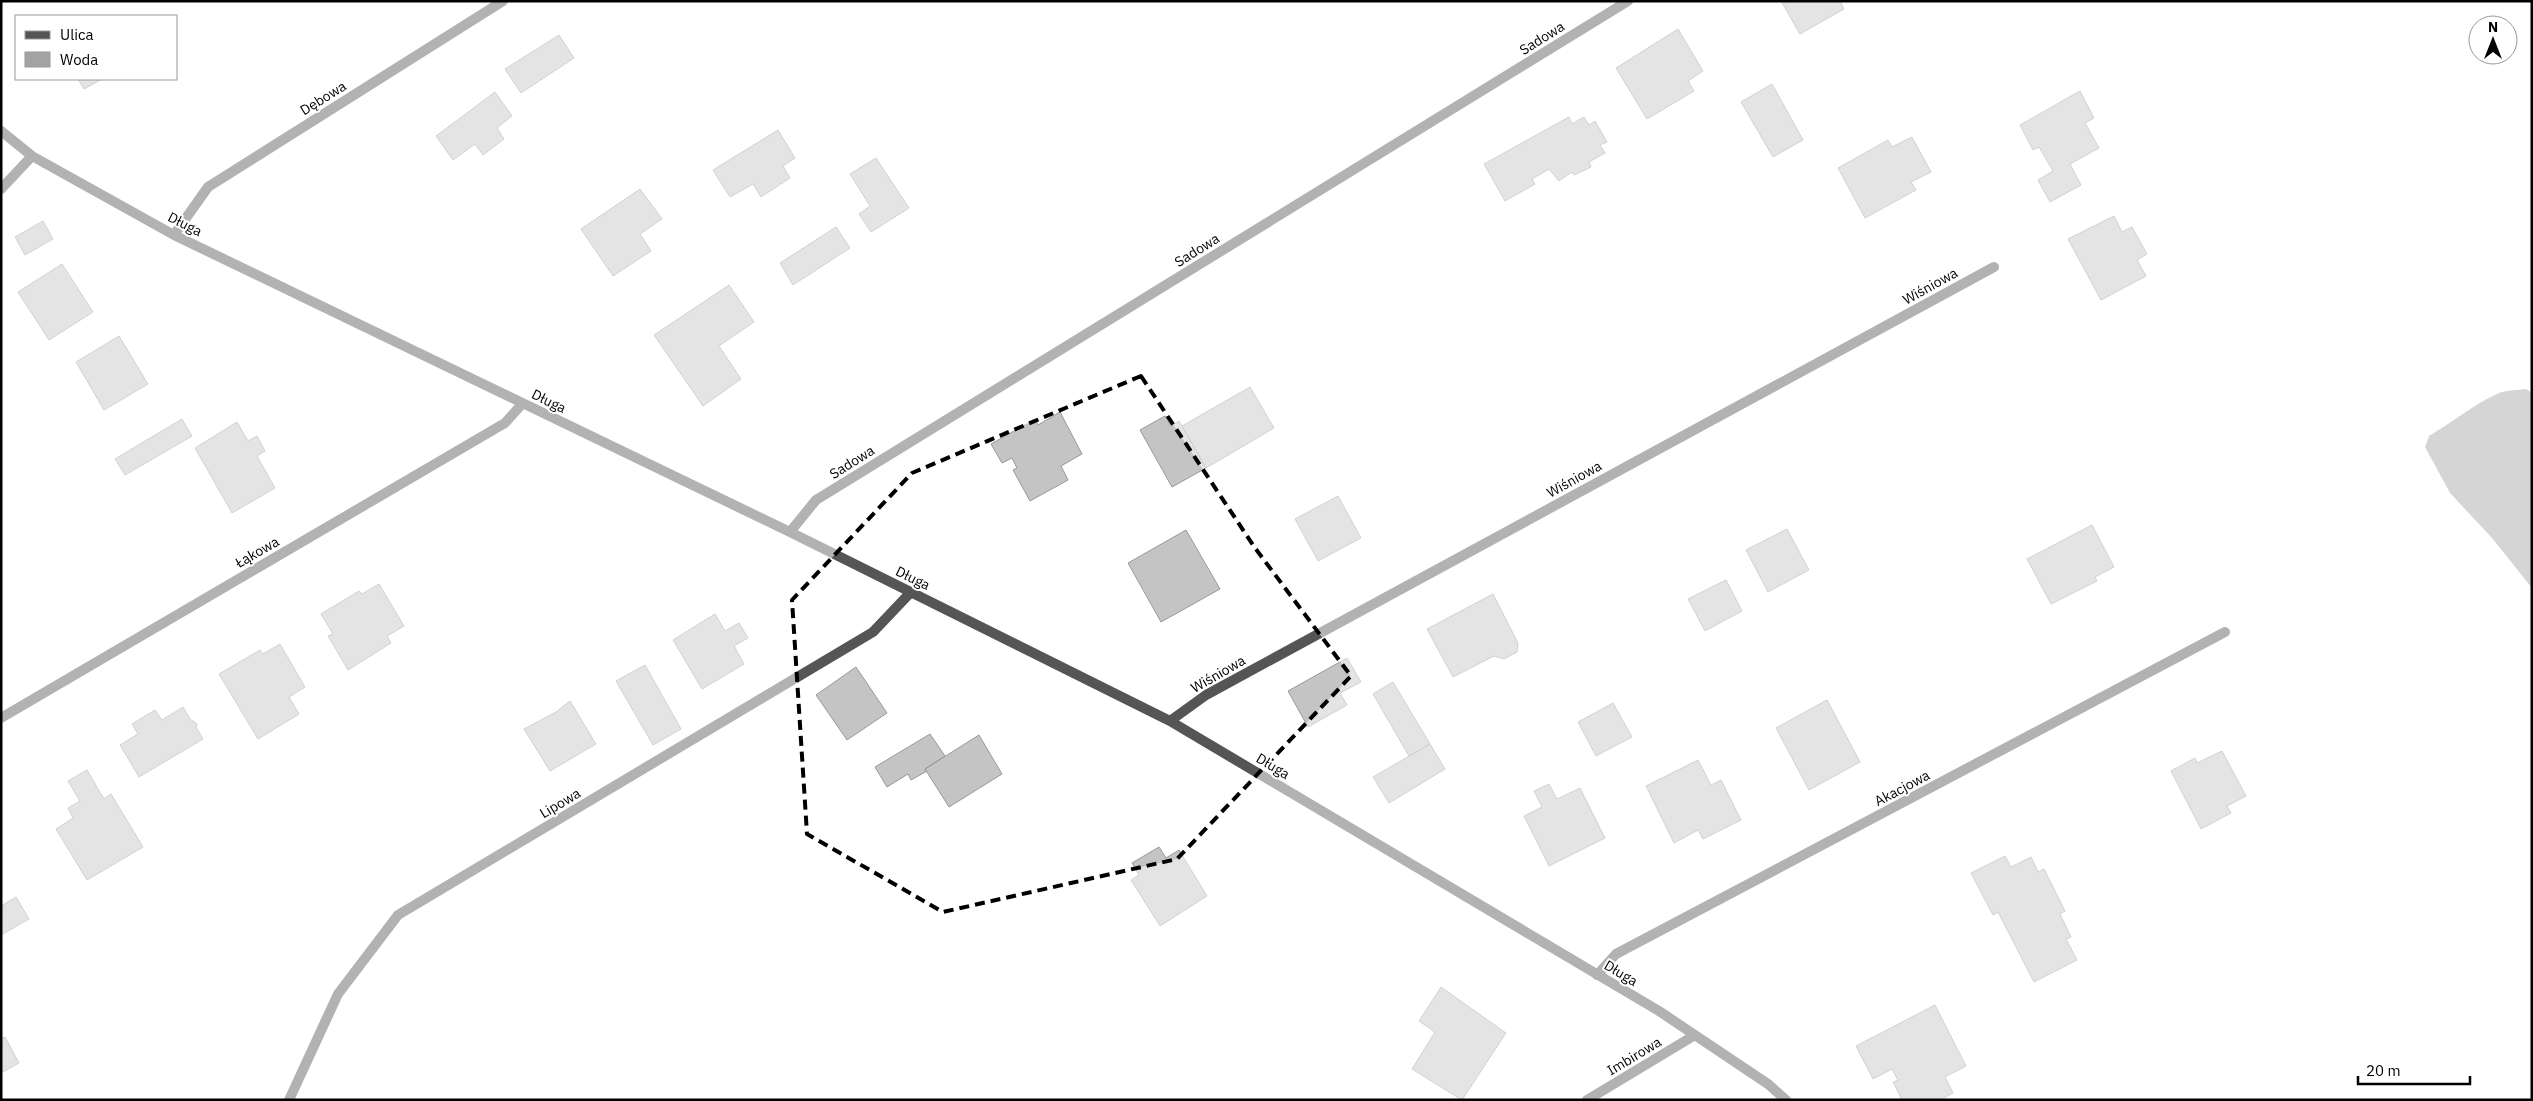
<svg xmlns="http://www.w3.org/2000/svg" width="2533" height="1101" viewBox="0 0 2533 1101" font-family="'IBM Plex Sans',sans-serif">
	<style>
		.water { fill: #a3a3a3 }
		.building { fill: #c4c4c4; stroke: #999 }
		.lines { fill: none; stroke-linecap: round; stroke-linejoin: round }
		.minor { stroke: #555; stroke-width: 10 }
		.marked { fill: none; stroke: #000; stroke-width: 4; stroke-dasharray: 10 6; stroke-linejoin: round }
		.labels { text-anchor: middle; stroke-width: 4; stroke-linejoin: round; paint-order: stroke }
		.street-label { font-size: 14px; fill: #000; stroke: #fff }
	</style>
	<rect width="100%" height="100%" fill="#fff"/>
	<!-- water -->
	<path class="water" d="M2526,389l6,4v195l-40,-50 -42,-45 -25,-46 4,-11c22,-13 47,-33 70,-43 8,-3 19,-3 27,-4z"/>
	<!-- building -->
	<path class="building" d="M1781,1h59l4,8 -44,25z
		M1678,29l25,42 -15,10 6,10 -47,28 -31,-51z
		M559,35l15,23 -53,35 -16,-24z
		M78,79h24l-18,10z
		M1772,84l31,56 -30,17 -32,-55z
		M2080,91l14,27 -9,5 14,25 -29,16 11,21 -31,17 -12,-22 15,-9 -14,-24 -6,3 -13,-25z
		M495,92l17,24 -15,12 7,11 -21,16 -8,-11 -22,16 -17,-24z
		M1569,117l3,7 12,-7 5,8 6,-4 12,21 -7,3 5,8 -16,9 2,5 -17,8 -2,-3 -13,9 -10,-12 -17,10 3,5 -30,17 -21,-37z
		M778,130l17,28 -12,8 7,12 -29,19 -8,-13 -23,13 -17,-27z
		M1912,137l19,35 -20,10 5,8 -51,28 -27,-50 50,-28 4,7z
		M876,158l33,50 -38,24 -12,-18 11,-8 -20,-32z
		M640,189l22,30 -22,15 11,17 -38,25 -32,-47z
		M2114,216l8,16 10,-5 15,27 -10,6 9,16 -45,24 -33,-61z
		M43,221l10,18 -28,16 -10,-18z
		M836,227l14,21 -57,37 -13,-22z
		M62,264l31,48 -44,28 -31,-48z
		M729,285l25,37 -35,24 22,33 -38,27 -49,-71z
		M119,336l29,48 -44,26 -28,-48z
		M1250,387l24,41 -68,40 -24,-42z
		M1060,412l22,42 -21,12 7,14 -38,21 -17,-31 4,-2 -5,-10 -10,5 -11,-19 44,-25 3,6z
		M1165,416l6,10 8,-5 27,47 -34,19 -32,-57z
		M182,419l10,17 -67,39 -10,-16z
		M237,422l11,19 9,-5 8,15 -8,5 18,32 -43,25 -37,-65z
		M1338,496l23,42 -43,23 -23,-42z
		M2092,525l22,42 -19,10 2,4 -46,23 -24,-45z
		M1787,529l22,41 -41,22 -22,-42z
		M1186,530l34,59 -59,33 -33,-59z
		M1726,580l16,31 -37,20 -17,-32z
		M379,584l25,42 -17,10 4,7 -43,27 -20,-34 5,-2 -12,-20 38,-23 3,3z
		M1493,594l25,49 -1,9 -13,7 -10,-3 -41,21 -26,-48z
		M715,614l10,17 14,-8 9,15 -14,8 10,18 -42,25 -29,-49z
		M280,644l25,43 -16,10 10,17 -41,25 -39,-65 41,-24 3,4z
		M1347,658l14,24 -21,11 7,12 -39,22 -20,-36z
		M645,665l36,64 -28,16 -37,-64z
		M856,667l31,46 -40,27 -31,-45z
		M1393,682l37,62 -21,12 -36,-62z
		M1827,700l33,62 -51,28 -33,-62z
		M570,701l26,43 -46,27 -26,-42 32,-17z
		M1613,703l19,34 -36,19 -18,-34z
		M183,707l7,12 7,5 -1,3 7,12 -64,38 -19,-32 18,-11 -6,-10 23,-14 7,10z
		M930,734l15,22 -20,13 2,2 -16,9 -3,-6 -21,13 -12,-20z
		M979,735l23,39 -53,33 -24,-38z
		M1430,744l15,25 -56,34 -16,-26z
		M2222,751l24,45 -19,10 4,7 -30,16 -30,-58 24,-13 2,5z
		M1698,760l13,25 10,-5 20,40 -38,19 -5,-9 -24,13 -28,-57z
		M87,770l17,29 7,-5 32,53 -56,33 -31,-51 17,-11 -5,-10 12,-7 -12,-20z
		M1549,784l8,15 23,-11 25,50 -56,28 -25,-50 18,-9 -8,-16z
		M1159,847l7,11 13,-8 28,46 -47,30 -29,-46 8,-5 -7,-12z
		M2005,856l6,11 20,-10 7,15 6,-3 21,42 -5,3 11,23 -5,2 11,21 -43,22 -36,-70 -5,3 -22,-42z
		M16,897l13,22 -28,16v-29z
		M1441,987l65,46 -44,67 -50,-31 23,-37 -16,-11z
		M1935,1005l31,61 -21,11 8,16 -13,7h-38l-9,-18 5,-2 -6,-11 -19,10 -17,-33z
		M5,1037l14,26 -18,10v-34z"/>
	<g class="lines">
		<!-- minor -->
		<path class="minor" d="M1,131l31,25 142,79 616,297 380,189 489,290 109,73 18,16
			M1,189l31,-33
			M174,235l34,-48 295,-186
			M790,532l26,-32 812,-499
			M1,718l504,-295 17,-19
			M1170,721l36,-26 788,-428
			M1597,975l19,-21 609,-322
			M289,1100l49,-106 60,-79 475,-283 38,-40
			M1587,1100l108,-65"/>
	</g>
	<!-- marked area -->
	<path d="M0 0H2533V1101H0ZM1141,376l114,172 96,128 -174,183 -234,53 -136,-78 -15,-234 120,-127z" fill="#fff" fill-opacity=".55" fill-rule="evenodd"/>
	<path class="marked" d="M1141,376l114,172 96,128 -174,183 -234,53 -136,-78 -15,-234 120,-127z"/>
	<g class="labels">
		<!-- street labels -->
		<g class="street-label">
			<text transform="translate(1542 38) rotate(-32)" y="5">Sadowa</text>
			<text transform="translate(323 98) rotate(-32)" y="5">Dębowa</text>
			<text transform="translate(185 224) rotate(27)" y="5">Długa</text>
			<text transform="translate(1197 250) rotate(-32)" y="5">Sadowa</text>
			<text transform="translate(1930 286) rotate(-29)" y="5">Wiśniowa</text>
			<text transform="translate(549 401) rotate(26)" y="5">Długa</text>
			<text transform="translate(852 462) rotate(-32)" y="5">Sadowa</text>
			<text transform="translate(1574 479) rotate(-29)" y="5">Wiśniowa</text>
			<text transform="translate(257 552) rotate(-30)" y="5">Łąkowa</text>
			<text transform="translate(913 578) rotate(26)" y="5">Długa</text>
			<text transform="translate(1218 674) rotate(-30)" y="5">Wiśniowa</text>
			<text transform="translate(1273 766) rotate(31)" y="5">Długa</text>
			<text transform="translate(1902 788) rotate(-28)" y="5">Akacjowa</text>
			<text transform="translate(560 803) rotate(-31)" y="5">Lipowa</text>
			<text transform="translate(1621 973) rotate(31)" y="5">Długa</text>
			<text transform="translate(1634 1056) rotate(-31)" y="5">Imbirowa</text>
		</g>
	</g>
	<!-- border -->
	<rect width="2533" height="1101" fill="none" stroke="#000000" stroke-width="5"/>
	<!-- legend -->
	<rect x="15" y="15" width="162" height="65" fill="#ffffff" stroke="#999999"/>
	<rect x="25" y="31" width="25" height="8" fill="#555555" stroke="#999999"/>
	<text x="60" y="40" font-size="15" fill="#000000">Ulica</text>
	<rect x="25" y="52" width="25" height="15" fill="#a3a3a3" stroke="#999999"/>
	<text x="60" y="65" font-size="15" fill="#000000">Woda</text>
	<!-- north arrow -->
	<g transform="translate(2493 40)"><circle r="24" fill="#ffffff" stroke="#999999"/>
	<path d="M0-4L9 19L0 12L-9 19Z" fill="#000000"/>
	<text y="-8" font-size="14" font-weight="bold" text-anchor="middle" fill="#000000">N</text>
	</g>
	<!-- scale -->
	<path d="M2358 1076v8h112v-8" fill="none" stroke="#000000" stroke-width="2.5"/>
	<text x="2366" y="1076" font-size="15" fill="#000000" stroke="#ffffff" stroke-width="4" paint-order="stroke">20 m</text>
</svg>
